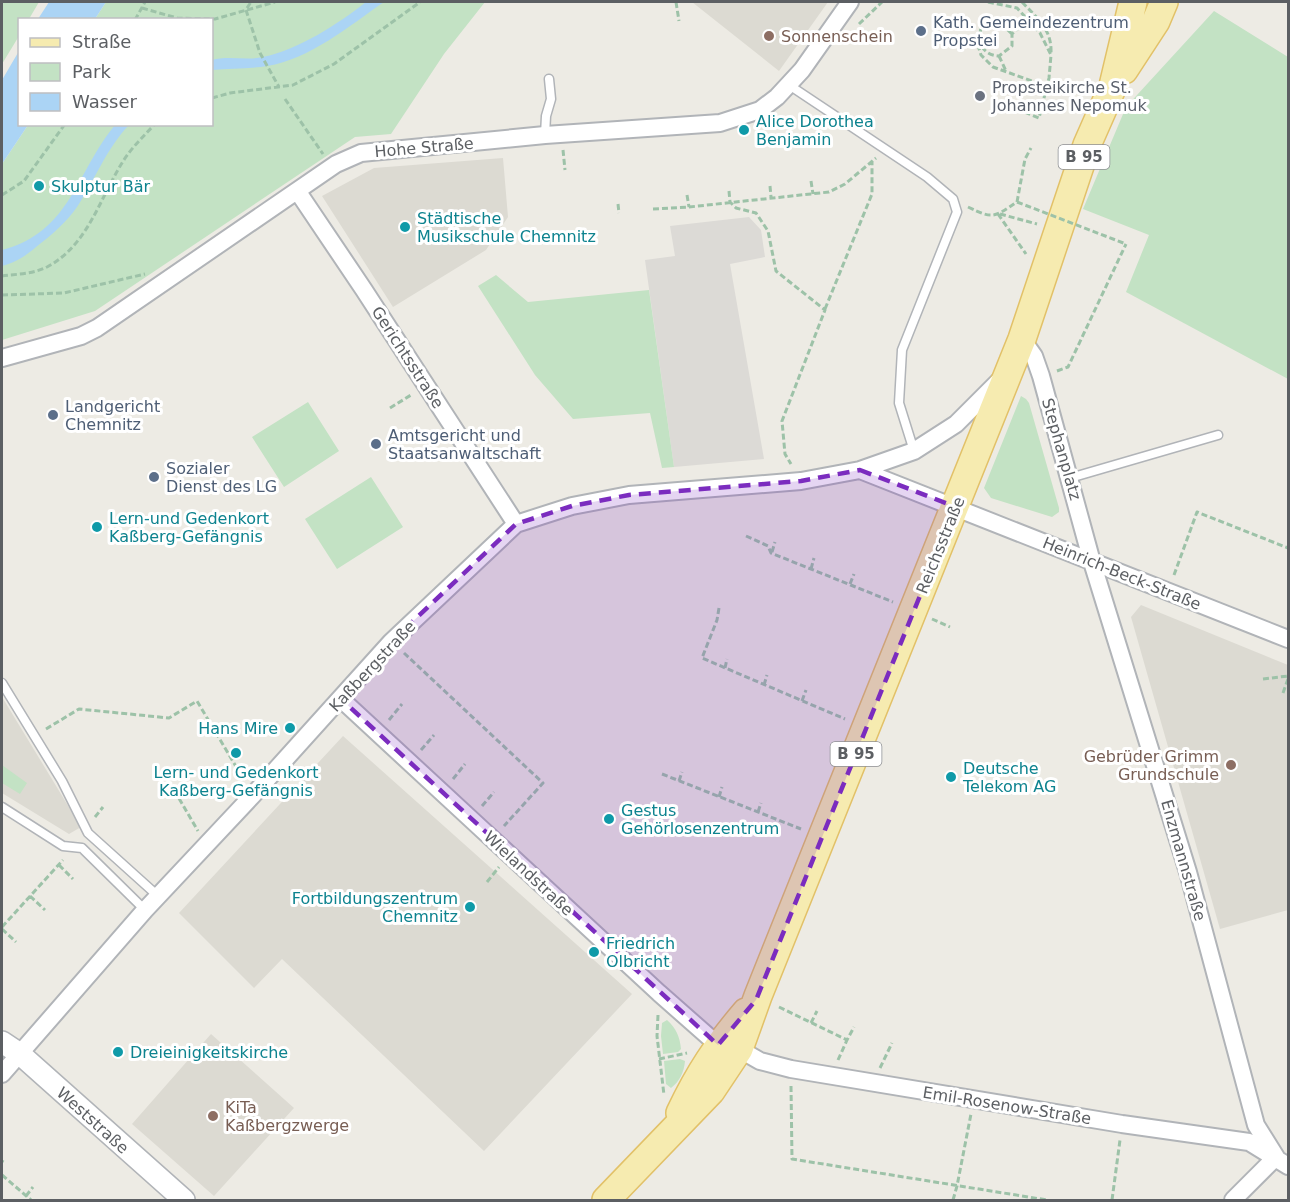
<svg xmlns="http://www.w3.org/2000/svg" width="1290" height="1202" viewBox="0 0 1290 1202" font-family="'DejaVu Sans',sans-serif">
	<style>
		.industrial { fill: #dcdad6 }
		.education { fill: #dcdad2 }
		.green { fill: #c3e2c4 }
		.water { fill: #abd4f5 }
		.lines { fill: none; stroke-linecap: round; stroke-linejoin: round }
		.service-casing { stroke: #b1b4b8; stroke-width: 11 }
		.minor-casing { stroke: #b1b4b8; stroke-width: 20 }
		.tertiary-casing { stroke: #b1b4b8; stroke-width: 24 }
		.primary-casing { stroke: #e2c168; stroke-width: 30 }
		.path { stroke: #9dc2a8; stroke-width: 3; stroke-dasharray: 6 3; stroke-linecap: butt }
		.service { stroke: #fff; stroke-width: 8 }
		.minor { stroke: #fff; stroke-width: 16 }
		.tertiary { stroke: #fff; stroke-width: 21 }
		.primary { stroke: #f6ebb0; stroke-width: 27 }
		.path-bridge { stroke: #9dc2a8; stroke-width: 3; stroke-dasharray: 6 3; stroke-linecap: butt }
		.marked { fill: #7b2cbf; fill-opacity: 0.2; stroke: #7b2cbf; stroke-width: 4.5; stroke-dasharray: 12 8; stroke-linejoin: round }
		.service-dot { fill: #5c6f8a; stroke: #fff; stroke-width: 2 }
		.education-dot { fill: #8d6e63; stroke: #fff; stroke-width: 2 }
		.worship-dot { fill: #6b7280; stroke: #fff; stroke-width: 2 }
		.culture-dot { fill: #0f9aa8; stroke: #fff; stroke-width: 2 }
		.labels { text-anchor: middle; stroke-width: 6; stroke-linejoin: round; paint-order: stroke }
		.shield { fill: #fff; stroke: #8d8f92; stroke-width: 1.5 }
		.shield-label { font-size: 15px; font-weight: bold; fill: #5c5f63 }
		.service-label { font-size: 16px; fill: #4e5e75; stroke: #fff; text-anchor: start }
		.education-label { font-size: 16px; fill: #785e54; stroke: #fff; text-anchor: start }
		.worship-label { font-size: 16px; fill: #5b616d; stroke: #fff; text-anchor: start }
		.culture-label { font-size: 16px; fill: #0d838f; stroke: #fff; text-anchor: start }
		.street-label { font-size: 16px; fill: #5c5f63; stroke: #fff }
	</style>
	<rect width="100%" height="100%" fill="#edebe4"/>
	<!-- industrial -->
	<path class="industrial" d="M749,217l12,13 4,27 -35,7 34,195 -90,8 -29,-207 30,-4 -5,-30z"/>
	<!-- education -->
	<path class="education" d="M692,2h136l-49,69z
		M503,158l5,59 -22,33 -93,57 -71,-111 52,-28z
		M1141,605l147,60v245l-68,19 -89,-312z
		M2,697l79,130 -12,7 -67,-41z
		M343,736l289,258 -148,157 -202,-192 -28,29 -75,-75z
		M211,1034l83,74 -80,88 -82,-72z"/>
	<!-- green -->
	<path class="green" d="M2,2h37l-10,17 -9,1 -1,16 -17,28z
		M106,2h379l-41,52 -53,80 -36,3 -260,174 -93,29v-176l26,-39 184,-1v-104l-117,-1z
		M1214,11l74,46v322l-162,-87 23,-57 -66,-26 43,-102z
		M496,275l32,27 121,-12 25,177 -12,1 -12,-55 -77,6 -38,-44 -57,-89z
		M1021,396l5,3 3,4 30,105v4l-7,5 -61,-19 -7,-10z
		M308,402l31,49 -55,36 -32,-50z
		M371,477l32,50 -66,42 -32,-50z
		M2,765l25,18 -7,11 -18,-11z
		M667,1020c9,8 13,17 14,29l-3,3 -15,2 -2,-18 1,-13z
		M680,1059l5,2c-1,11 -5,20 -14,27l-5,-4 -2,-23z"/>
	<!-- water -->
	<path class="water" d="M49,2h57l-11,17h-57z
		M366,2h18c-35,24 -74,57 -117,64 -18,3 -37,2 -55,4v-10c16,-5 34,1 51,-3 35,-7 75,-33 103,-55z
		M19,51l1,73 8,1 -26,39v-84z
		M115,125h14c-23,24 -34,55 -52,82 -10,14 -23,26 -36,36 -13,11 -23,19 -39,23v-16c69,-18 74,-78 113,-125z"/>
	<g class="lines">
		<!-- service casing -->
		<g class="service-casing">
			<path id="service" d="M789,85l138,92 26,22 4,13 -55,138 -3,53 15,48
				M545,135l1,-19 5,-17 -2,-20
				M1070,478l148,-43
				M2,683l60,98 26,52 70,63
				M2,807l61,39 19,2 63,62"/>
		</g>
		<!-- minor casing -->
		<g class="minor-casing">
			<path id="minor" d="M298,192l66,98 152,234
				M1022,339l12,17 7,20 51,186 96,310 68,253 20,32
				M2,358l79,-22 16,-8 239,-164 25,-11 184,-18 175,-12 40,-13 17,-13 25,-27 48,-68
				M860,470l428,169
				M341,699l318,294 59,52
				M739,1049l21,12 31,8 331,55 127,18 39,24
				M2,1074l143,-164 108,-115 138,-153 125,-118 56,-18 57,-11 172,-14 59,-11 54,-19 42,-27 45,-45
				M1233,1200l43,-43"/>
		</g>
		<!-- tertiary casing -->
		<g class="tertiary-casing">
			<path id="tertiary" d="M2,1042l18,12 164,146"/>
		</g>
		<!-- primary casing -->
		<g class="primary-casing">
			<path id="primary" d="M1124,70l32,-49 8,-19
				M680,1113c19,-40 37,-67 66,-101
				M606,1200l105,-109 28,-42 19,-53 264,-657 65,-194 26,-59 20,-84"/>
		</g>
		<!-- path -->
		<path class="path" d="M676,2l3,19
			M988,2l29,6 23,25 11,22 -2,23 -10,40 -17,-7
			M1022,2c15,16 30,27 29,51
			M142,8l35,10 38,1 60,-17
			M247,8l4,-6
			M246,10l14,43 19,34
			M135,20l10,-18
			M859,24l23,-22
			M1012,34c-10,-10 -17,-14 -31,-6 -4,15 2,27 18,28l13,-10v-12l13,-12
			M975,36l6,19 12,12 53,19
			M999,56l7,15
			M212,98l18,-5 63,-8 41,-21 86,-62
			M285,99l38,55
			M563,150l2,20
			M811,181l2,13
			M770,186l1,11
			M729,191l1,11 6,6 20,5 12,18 8,40 49,39 -43,111 3,33 6,10
			M2,195l22,-14 41,-57
			M687,195l2,12
			M618,204l1,9
			M968,207c25,12 25,11 49,-5l8,-43 6,-11
			M653,209l36,-2 140,-15 16,-8 31,-26
			M998,214l28,40
			M1000,214l37,10
			M2,276c15,-2 31,-2 45,-9 41,-22 52,-67 75,-104 9,-15 21,-26 33,-39
			M2,295l62,-2 81,-19
			M825,309l47,-115v-33
			M1057,371l11,-4 58,-123
			M390,408l21,-13
			M746,536l22,10 3,7 122,49
			M772,552l3,-10
			M811,569l3,-11
			M1174,575l23,-63 91,36
			M850,584l4,-10
			M719,608l-2,12 -15,38 143,61
			M932,619l18,8
			M404,653l139,130 -39,43
			M725,668l2,-9
			M1263,679l25,-3
			M764,685l3,-10
			M1283,693l5,-14
			M802,701l4,-11
			M389,720l13,-16
			M46,729l33,-20 90,9 28,-17 47,79
			M421,750l13,-15
			M662,774l139,55
			M453,779l12,-15
			M679,781l3,-9
			M170,783l28,48
			M719,797l3,-10
			M482,806l12,-14
			M758,812l3,-9
			M95,817l8,-10
			M59,865l14,14
			M487,882l12,-15
			M30,896l15,14
			M2,927l61,-67
			M2,929l14,13
			M779,1007l68,33 7,-13
			M658,1015l-1,21 7,59
			M811,1023l6,-12
			M659,1059l28,-6
			M838,1060l9,-20
			M880,1068l12,-25
			M791,1086l1,73 255,41
			M2,1162l1,-2
			M2,1175l29,25
			M26,1196l7,-9
			M953,1200l4,-14 14,-72
			M1112,1200l8,-60"/>
		<!-- service -->
		<use href="#service" class="service"/>
		<!-- minor -->
		<use href="#minor" class="minor"/>
		<!-- tertiary -->
		<use href="#tertiary" class="tertiary"/>
		<!-- primary -->
		<use href="#primary" class="primary"/>
		<!-- path-bridge -->
		<path class="path-bridge" d="M1017,202l109,42"/>
	</g>
	<!-- marked area -->
	<path class="marked" d="M860,470l96,37 -200,493 -38,45 -377,-346 50,-57 125,-118 56,-18 57,-11 172,-14z"/>
	<!-- markers -->
	<g class="service-dot">
		<circle cx="921" cy="31" r="6"/>
		<circle cx="53" cy="415" r="6"/>
		<circle cx="376" cy="444" r="6"/>
		<circle cx="154" cy="477" r="6"/>
	</g>
	<g class="education-dot">
		<circle cx="769" cy="36" r="6"/>
		<circle cx="1231" cy="765" r="6"/>
		<circle cx="213" cy="1116" r="6"/>
	</g>
	<circle class="worship-dot" cx="980" cy="96" r="6"/>
	<g class="culture-dot">
		<circle cx="744" cy="130" r="6"/>
		<circle cx="39" cy="186" r="6"/>
		<circle cx="405" cy="227" r="6"/>
		<circle cx="97" cy="527" r="6"/>
		<circle cx="290" cy="728" r="6"/>
		<circle cx="236" cy="753" r="6"/>
		<circle cx="951" cy="777" r="6"/>
		<circle cx="609" cy="819" r="6"/>
		<circle cx="470" cy="907" r="6"/>
		<circle cx="594" cy="952" r="6"/>
		<circle cx="118" cy="1052" r="6"/>
	</g>
	<g class="labels">
		<!-- shield labels -->
		<g class="shield">
			<rect x="1058.5" y="145" width="51" height="24" rx="4.5"/>
			<rect x="830.5" y="742" width="51" height="24" rx="4.5"/>
		</g>
		<g class="shield-label">
			<text x="1084" y="162">B 95</text>
			<text x="856" y="759">B 95</text>
		</g>
		<!-- service labels -->
		<g class="service-label">
			<text x="933" y="28">Kath. Gemeindezentrum<tspan x="933" dy="18">Propstei</tspan></text>
			<text x="65" y="412">Landgericht<tspan x="65" dy="18">Chemnitz</tspan></text>
			<text x="388" y="441">Amtsgericht und<tspan x="388" dy="18">Staatsanwaltschaft</tspan></text>
			<text x="166" y="474">Sozialer<tspan x="166" dy="18">Dienst des LG</tspan></text>
		</g>
		<!-- education labels -->
		<g class="education-label">
			<text x="781" y="42">Sonnenschein</text>
			<text x="1219" y="762" text-anchor="end">Gebrüder Grimm<tspan x="1219" dy="18">Grundschule</tspan></text>
			<text x="225" y="1113">KiTa<tspan x="225" dy="18">Kaßbergzwerge</tspan></text>
		</g>
		<!-- worship labels -->
		<g class="worship-label">
			<text x="992" y="93">Propsteikirche St.<tspan x="992" dy="18">Johannes Nepomuk</tspan></text>
		</g>
		<!-- culture labels -->
		<g class="culture-label">
			<text x="756" y="127">Alice Dorothea<tspan x="756" dy="18">Benjamin</tspan></text>
			<text x="51" y="192">Skulptur Bär</text>
			<text x="417" y="224">Städtische<tspan x="417" dy="18">Musikschule Chemnitz</tspan></text>
			<text x="109" y="524">Lern-und Gedenkort<tspan x="109" dy="18">Kaßberg-Gefängnis</tspan></text>
			<text x="278" y="734" text-anchor="end">Hans Mire</text>
			<text x="963" y="774">Deutsche<tspan x="963" dy="18">Telekom AG</tspan></text>
			<text x="236" y="778" text-anchor="middle">Lern- und Gedenkort<tspan x="236" dy="18">Kaßberg-Gefängnis</tspan></text>
			<text x="621" y="816">Gestus<tspan x="621" dy="18">Gehörlosenzentrum</tspan></text>
			<text x="458" y="904" text-anchor="end">Fortbildungszentrum<tspan x="458" dy="18">Chemnitz</tspan></text>
			<text x="606" y="949">Friedrich<tspan x="606" dy="18">Olbricht</tspan></text>
			<text x="130" y="1058">Dreieinigkeitskirche</text>
		</g>
		<!-- street labels -->
		<g class="street-label">
			<text transform="translate(424 147) rotate(-5)" y="6">Hohe Straße</text>
			<text transform="translate(408 357) rotate(57)" y="6">Gerichtsstraße</text>
			<text transform="translate(1062 449) rotate(74)" y="6">Stephanplatz</text>
			<text transform="translate(940 545) rotate(-68)" y="6">Reichsstraße</text>
			<text transform="translate(1122 573) rotate(22)" y="6">Heinrich-Beck-Straße</text>
			<text transform="translate(372 666) rotate(-47)" y="6">Kaßbergstraße</text>
			<text transform="translate(1184 860) rotate(74)" y="6">Enzmannstraße</text>
			<text transform="translate(529 873) rotate(43)" y="6">Wielandstraße</text>
			<text transform="translate(1007 1105) rotate(9)" y="6">Emil-Rosenow-Straße</text>
			<text transform="translate(93 1120) rotate(42)" y="6">Weststraße</text>
		</g>
	</g>
	<!-- border -->
	<rect width="1290" height="1202" fill="none" stroke="#5c5f63" stroke-width="6"/>
	<!-- legend -->
	<rect x="18" y="18" width="195" height="108" fill="#ffffff" stroke="#bebfc1" stroke-width="1.5"/>
	<rect x="30" y="38" width="30" height="9" fill="#f6ebb0" stroke="#bebfc1" stroke-width="1.5"/>
	<text x="72" y="48" font-size="18" fill="#5c5f63">Straße</text>
	<rect x="30" y="63" width="30" height="18" fill="#c3e2c4" stroke="#bebfc1" stroke-width="1.5"/>
	<text x="72" y="78" font-size="18" fill="#5c5f63">Park</text>
	<rect x="30" y="93" width="30" height="18" fill="#abd4f5" stroke="#bebfc1" stroke-width="1.5"/>
	<text x="72" y="108" font-size="18" fill="#5c5f63">Wasser</text>
</svg>
